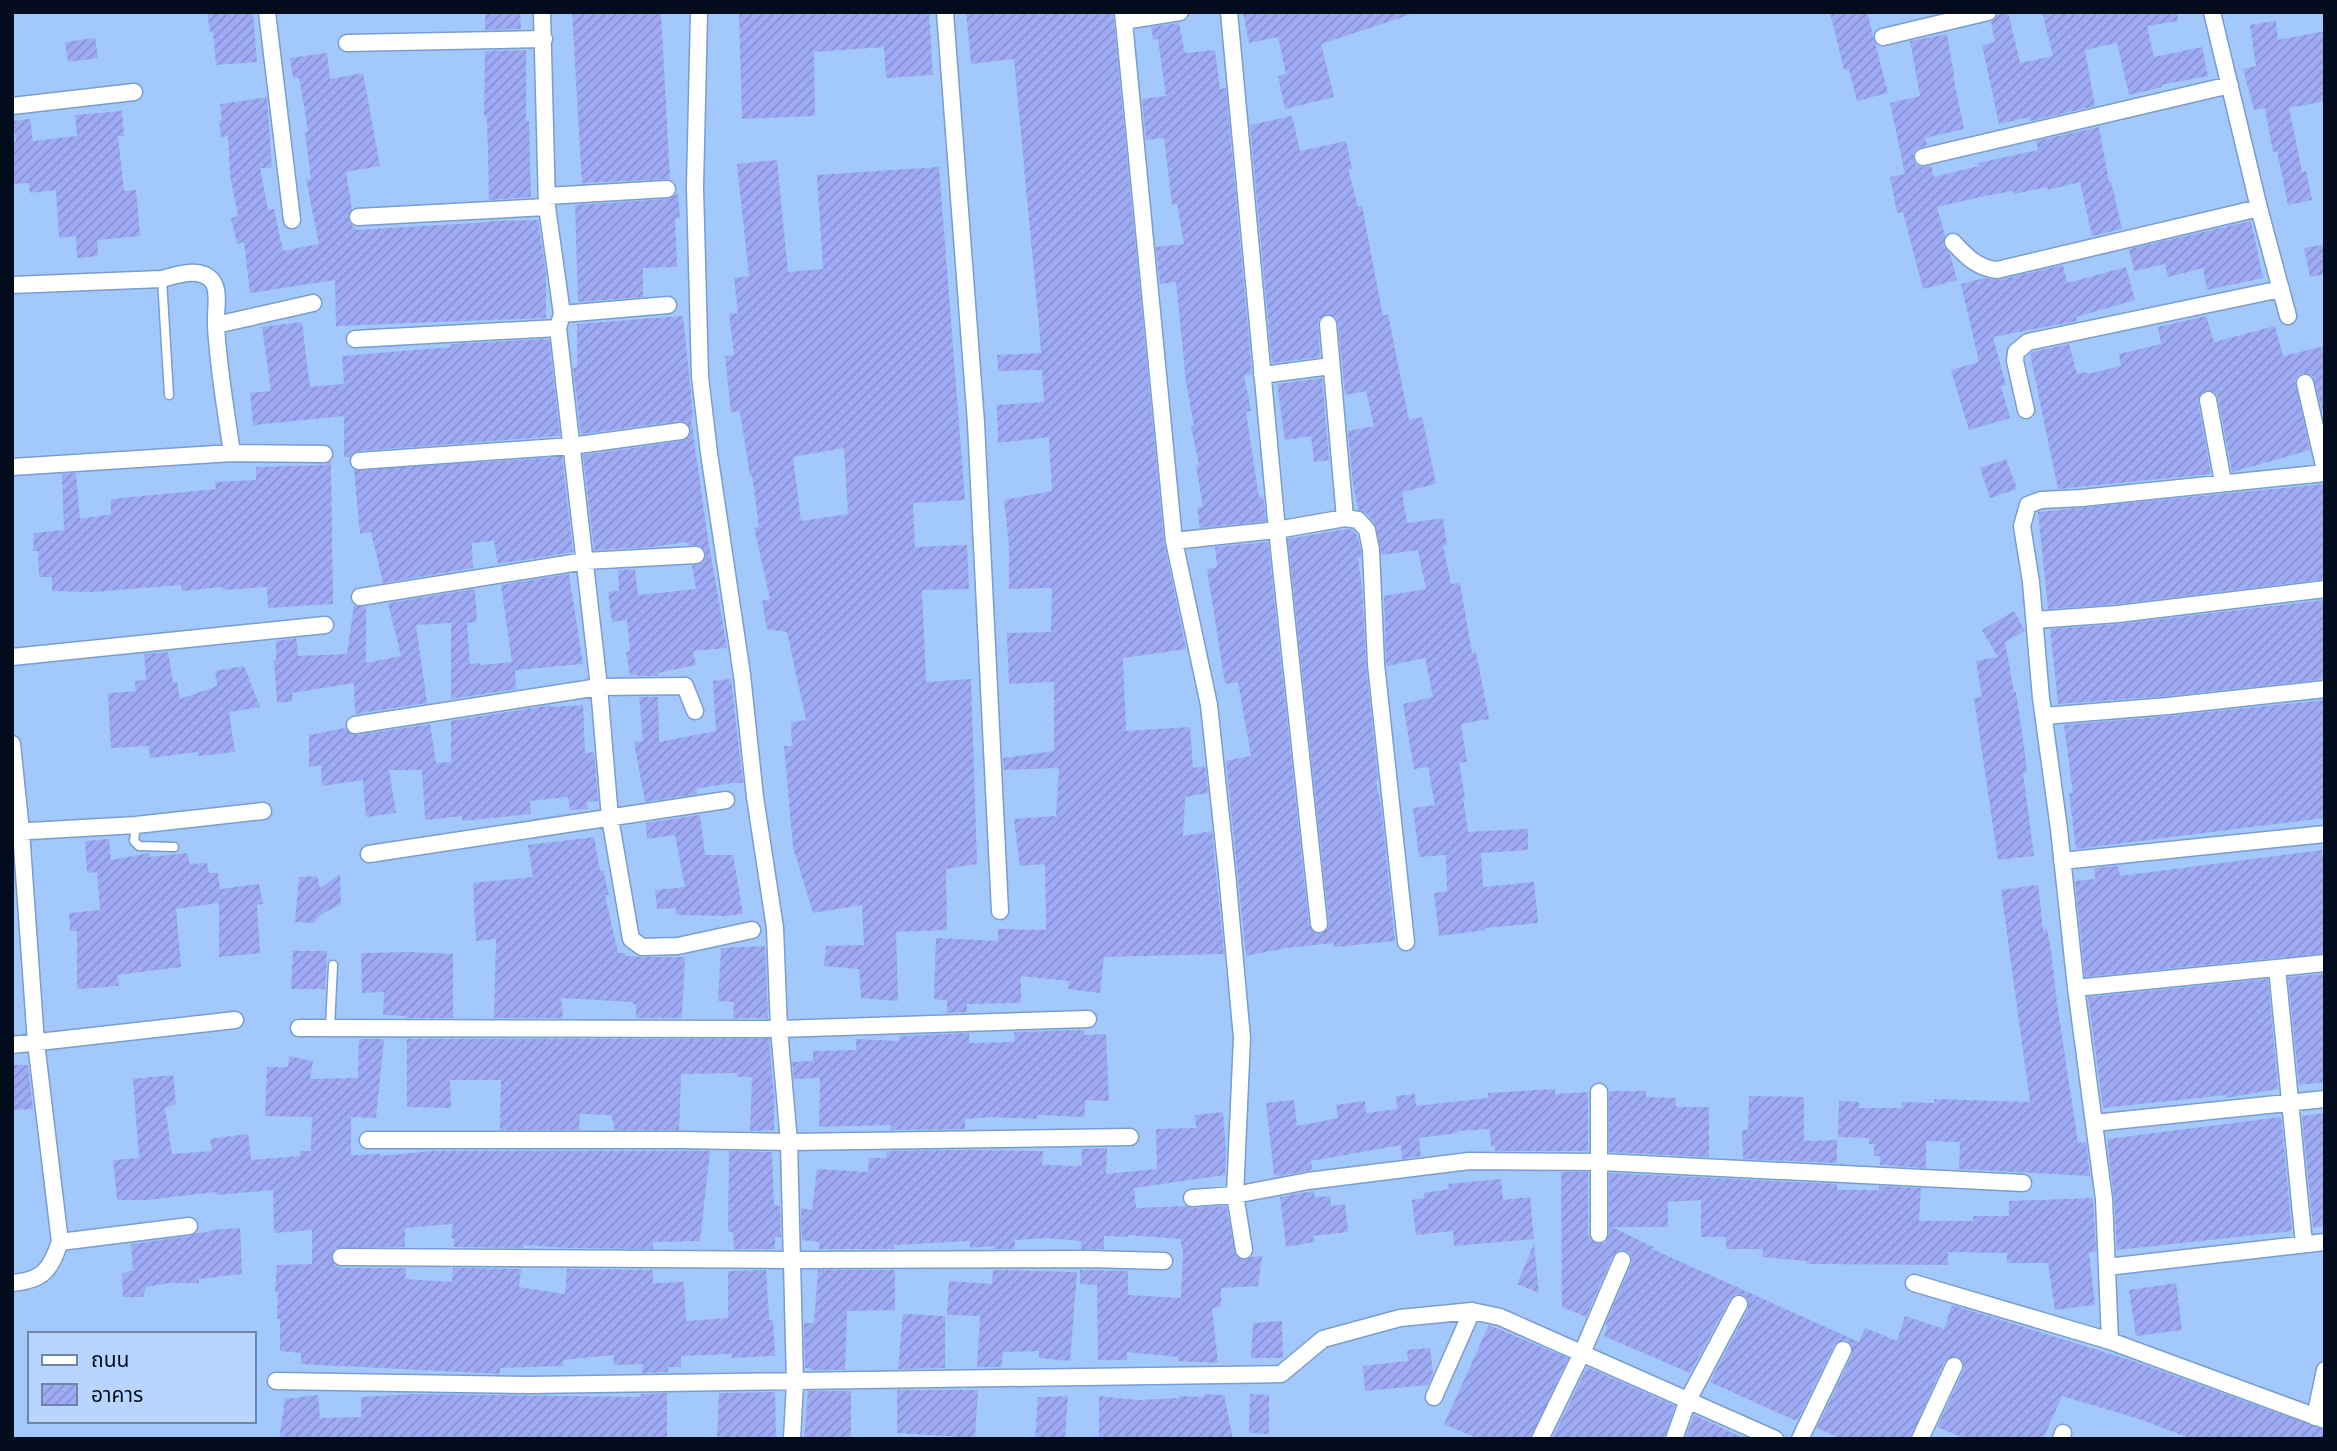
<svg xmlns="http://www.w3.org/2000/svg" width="2337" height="1451" viewBox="0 0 2337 1451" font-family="'Space Grotesk','Noto Sans Thai',sans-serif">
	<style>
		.building { fill: url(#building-hatch); fill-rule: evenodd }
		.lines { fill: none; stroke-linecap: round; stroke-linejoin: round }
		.service-casing { stroke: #799dcd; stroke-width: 11 }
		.minor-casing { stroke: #799dcd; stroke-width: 19 }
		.service { stroke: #fff; stroke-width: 8 }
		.minor { stroke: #fff; stroke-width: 16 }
	</style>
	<defs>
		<pattern id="building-hatch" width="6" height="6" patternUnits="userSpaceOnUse" patternTransform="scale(1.75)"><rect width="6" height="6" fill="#9eaaf4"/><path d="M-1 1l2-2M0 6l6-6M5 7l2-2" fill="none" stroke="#8691d1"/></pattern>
	</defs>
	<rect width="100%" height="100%" fill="#a3c9fc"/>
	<!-- building -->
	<path class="building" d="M207,12h46l4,50 -41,3 -3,-34 -3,1z
		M485,12h35l1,17 -36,1z
		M572,12h89l9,167 -88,4z
		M739,12h190l4,63 -47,3 -2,-31 -70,5 1,64 -73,3z
		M966,12h147l51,530 22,107 -63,9 3,73 64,-4 3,41 12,-2 3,27 -23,4 -2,39 29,-5 12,123 -120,3 -4,36 -32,-4 1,-8 -48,-5v27l-54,1v8l-20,1v-13l-13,-1 2,-61 62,3v-12l48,1 -1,-66 -25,2 -6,-47 42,-3 3,-48 -55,2 -1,-12 51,-7v-69l-45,2 -2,-51 44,-1 1,-44 -43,1v-43l-5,-46 48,-9 -3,-54 -51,6 -1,-38 47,-3 -2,-32 -44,1 -1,-16 44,-2 -2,-27 -25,-267 -43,5z
		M1243,12h166v3l-88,29 13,53 -49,12 -7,-33 8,-2 -8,-37 -29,6z
		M1830,12h37l21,81 -31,8 -8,-32 -5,1z
		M2008,12l12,51 33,-7 -11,-44h135l1,9 -31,5 7,31 48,-10 6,29 -47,9 1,2 -33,8 -12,-52 -32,7 10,56 -64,15 -1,-4 -31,7 -17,-79 13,-3 -4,-20 7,-7z
		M2276,21l2,19 47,-9v70l-36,7 13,64 4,-1 6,29 -24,5 -11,-54 -4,1 -8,-44 -11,2 -11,-41 13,-3 -6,-41z
		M1179,23l6,30 30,-3 5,39 6,-1 26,285 -8,3 7,35 -5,1 13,85 4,-1 3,25 -66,7 -3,-21h6l-7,-41 3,-1 -8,-39 3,-1 -8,-42 -10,-101 -16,2 -4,-37 28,-3 -7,-40 -5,1 -8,-67 -18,2 -4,-41 24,-3 -8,-57 -5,1 -2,-13z
		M1947,34l7,41h-1l11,54 -39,9 2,7 -11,4 -3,4 2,11 6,3 10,-1 3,11 45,-11 -1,-3 60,-13 -2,-9 63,-14 10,55 2,-1 11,48 -30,7 -12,-54 -32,8 -1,-3 -33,7 -1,-3 -28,5 -48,11 8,29 -2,9 7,9 7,26 -34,9 -20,-77 -6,1 -7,-36 15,-3 -15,-71 30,-7 -10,-55z
		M95,38l3,20 -30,4 -3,-20z
		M526,50v71h3l2,76 -42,3 -2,-84h-3l1,-65z
		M327,53l3,26 33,-6 17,93 -34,6 6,37 -4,8 2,6 6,7 134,-8v-1l48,-1 8,54v44l-210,8 -1,-46 -85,13 -6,-51 -7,2 -6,-26 7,-2 -8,-41 -2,-39 -7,1 -2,-17h3l-2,-16 47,-7 5,71h-12l8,42 6,-1 9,42 36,-7 -13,-65h5l-6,-47h3l-4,-26 -5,-28h-6l-3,-20z
		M122,111l2,25h-6l6,55 12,-1 4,46 -43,4 1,16 -21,2 -1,-22 -17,2 -3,-48 -26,3 -1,-10 -17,1v-41l4,-1 -3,-21 17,-2 3,22 44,-5 -2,-21z
		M1292,116l8,35 46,-10 6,28h-4l10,38 4,-1 21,110 5,-2 21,106 13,-3 14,67 -34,8 5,31 36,-5 4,27 -4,1 8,38 9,-1 12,70 4,-1 13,67 -28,5 6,38 -8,1 6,34h-2l5,35 60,-3v21l-47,3 2,34 51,-5 4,41 -53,5v2l-46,6 -5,-43 13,-2 -1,-36 -27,2 -6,-49 22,-3 -7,-38 -14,2 -11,-65 30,-7 -8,-39 -38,8 -1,-3 -2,-67 42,-7 -8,-39 -36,5 -7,-31 -9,-11 -8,-4 -5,-25 -5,-53 26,-5 -8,-35 -21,4 -7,-72 -2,-6 -10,-3 -8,6 2,37 -48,6 -22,-238z
		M777,160l11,112 35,-3 -6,-94 122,-8 26,333 -52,3 2,44 52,-2 2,44 -47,1 4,92 45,-3 6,185 -31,5 1,61 -51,2 2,69 -37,-3 -2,-29 -35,-3 2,-20 38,-1 -2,-40 -49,8 -20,-66 -9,-101h8l-1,-24 15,-2 -19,-88 -20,-3 -5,-28 8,-2 -16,-71 5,-1 -7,-52 -2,1 -10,-65 -9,1 -6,-56 9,-1 -5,-41 9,-1 -4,-35 15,-2 -12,-112zM844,448l4,66 -47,7 -8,-64z
		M678,194l2,24h-5l2,49 -34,1v29l-65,5 -3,-97 93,-6z
		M2251,221l12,57 -56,12 -4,-22 -35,9 -3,-13 -31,7 -5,-22z
		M2325,244v30l-15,3 -6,-29z
		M2063,265l4,18 59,-16 9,33 -59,17 1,4 -84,16 13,48 -5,1 9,32 -41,12 -18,-60 28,-8 -18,-78 23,-6 15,2z
		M683,316l8,79 2,24h-2l17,120 19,109 -34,3 3,14 -38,8v3h-21v-2l-7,2 -4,-24 4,-1 -3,-31 -15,2 -4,-30 11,-1 -1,-21 17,-1 3,26 58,-6 -4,-23 10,-3 4,-9 -5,-8 -13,-1 -1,-3 -35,5 -58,3 -11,-95 99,-14 8,-5 1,-7 -5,-7 -6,-1 -99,13 -8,-66 4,-1v-43z
		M2206,316l8,26 61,-16 8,30 42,-10v76l-12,-46 -10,-3 -5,2 -3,6 15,69 -78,22 -14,-74 -2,-5 -9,-3 -6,3 -3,8 13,73 -153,15 -28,-135 3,-2 36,-8 8,30 10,-2 1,2 33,-8 -2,-12 42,-10 -3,-17z
		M302,322l8,65 34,-3 -2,-28 109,-9v-3l98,-5 11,97 -202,15 -9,6h-5v-41l-91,9 -3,-32 21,-2 -9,-64z
		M1322,378l7,82 -15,2 -3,-26 -26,4 -8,-56z
		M562,457l11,95 -75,12 -4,-23 -22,2 1,25 -90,15 -12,-51 -11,2 -6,-64z
		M2006,459l11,30 -27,9 -10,-30z
		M331,461l2,143 -65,4 -1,-21 -44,3v-3l-41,4 -1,-6 -88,7 -41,-1v-14h-13l-1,-26h-5l1,-18 30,-3 -2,-56 14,-1 4,46 31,-5v-15l105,-10 -1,-7 41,-2v-13l68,-2z
		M2325,484v95l-208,25 -69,5 -10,-97z
		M1346,529l7,1 4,5 4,16v7h-3l4,29 4,78 12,115 -2,1 5,25 14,135 -61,6v-4l-48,5 -40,8 -20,-195 25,-5 -13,-74 -13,2 -18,-115 10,-2 -2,-20 53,-5 41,383 5,8 7,1 7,-5 1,-6 -41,-384z
		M569,574l14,90 -68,6 1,19 -65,10v-76l-35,2 11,78 -72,11 -1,-31 -62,10 1,8 -16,2 -3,-43h2v-19l20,-3 2,18 49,-2 7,-49 12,2v56l35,-7 -13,-53 87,-14 2,33 -10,1 3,41 10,-1v2l32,-3 -11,-77z
		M2325,600v79l-158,17 -109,8 -8,-75 69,-5z
		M2014,611l11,20 -20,11 9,50h2l8,54 3,26 -4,1 11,83 -36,4 -24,-162 8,-1 -6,-36 22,-4 -16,-27z
		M168,652l5,30h4l3,17 37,-13 -2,-15 29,-5 16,41 -31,5 6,40 -37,4v-4l-48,6 -1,-12 -38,2 -3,-55 28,-2 -1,-10 11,-1 -2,-26z
		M731,679l12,104h-12l-35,6 1,5 -52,8 -11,-60 9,-1 -4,-44h19l1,45 57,-11 -3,-50z
		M2325,700v118l-249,31 -7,-56h4l-9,-68 105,-9z
		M551,705v2l32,-2 2,48 9,-1 4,49 -11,1 1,7 -18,1 -2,-13 -38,4 1,13 -69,7v-5l-37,4 -3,-50h-33l7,43 -30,4 -3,-37 -41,6 -1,-21 -12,2v-32l36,-7 6,6 6,1 73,-11 6,39 15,-1v-41z
		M700,815l5,40h28l10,59 -19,2 -48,-1v-7l-19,1 -2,-19 30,-3 -10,-52 -28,4 -1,-16z
		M594,837l6,34 3,-1 6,25h-4l13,58h7v3l17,1h43l-3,61h-46v-14h-3v-2l-72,-4 2,20h-69l2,-79 -20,2 -3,-58 60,-6 -5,-32z
		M109,839l2,21 38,-7 1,4 37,-4 3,11 17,-1 2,10h9l2,16 39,-5 4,20 -6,1 3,48 -41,4v-54l-43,6 5,58 -64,8 2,11 -42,3v-58h-7l-1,-18 31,-3 -3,-38 -10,1 -2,-32z
		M2322,850l3,18v85l-240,24 -10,-96 20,-2 -1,-11 24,-2 2,10z
		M340,874l1,29 -22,13 -5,7 -19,-1 4,-45 18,-1 3,12z
		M2038,885l5,45 4,-1 4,21 6,53 21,140 8,-1 4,34 -131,-7 1,-27 -34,-1v27l-46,-3v-9h-6v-12h-5v-6l-31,-1 1,-36 20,1v6h43v-6l32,1v-4l96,3 -29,-212z
		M765,946l3,72h-35l1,-16 -16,-1 3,-53z
		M293,951h34l-2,38h-34z
		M411,952l42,2v64h-46v-2l-24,-1 1,-23 -22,1 -1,-40z
		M2325,974v108l-26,3 -11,-108z
		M2268,979l10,110 -52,9v-3l-123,13 -15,-111z
		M1084,1030v5l22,-1 3,67 -24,-1v17l-48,-2v4l-46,-2 -26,2v10l-75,1 1,-5 -72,2 1,-49 -26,1 -2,-17 21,-1v-10l43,-1v-11l43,2v-5l70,-3v10l46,-1 -1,-10z
		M359,1039h25l-8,79 -25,-1v38l29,-1v2l51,-5h279l-10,90 -47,1v7l-85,-1 -45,-3v3l-69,-1v-9h-3l2,-14 -48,4v19l-69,1 -5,8 4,10 6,2h65l-1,11 47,3 1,-14 68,1 -2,18 46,7 2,-25 86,1v13l31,-1 2,39 42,-3v-47l38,-1 3,50h4l2,36 -43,2v-4l-51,2v11h-13v5l-26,1 1,-9 -29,1 -1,-10 -50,5v6l-63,2v6l-199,-10v-11l-21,-2v-32h-3l1,-27h-3l2,-27 35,-1v-34l-38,3 -1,-43 -56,5 -1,-3 -69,8h-30l-4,-40 26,-2 -6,-79 40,-4 3,29 -11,4 7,46 40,-3 -2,-12 38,-5 3,26 49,-4v-5h11l1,-34 -47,-1 2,-49h21l1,-11 24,5 -3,18 48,-1z
		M407,1039h362l5,58v33l-24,1 2,-54h-15v-4l-56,1 -2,56h-64l-4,-15 -31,-1 -1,16h-79l1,-50h-51l1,28 -44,-1z
		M12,1065h16l5,44 -21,1z
		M1555,1089v5l33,-2v59h-93v-5h-4l-1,-17 -33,2 1,2 -39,5 2,18 -19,3 -1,-14 -90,16 1,9 -34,6 -4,-1 -8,-72 28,-3 3,26 41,-8 -2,-13 29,-4 1,12 31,-4 -1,-13 19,-2 1,12 72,-8v-5z
		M1609,1091h37v6l30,1v9h33v50l-100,-5z
		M1749,1096l55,1v44l33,-1v23l-94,-4 -1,-29h6z
		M1223,1112l3,41 -1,22 -91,13 2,20 49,-2 8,2 33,-2 10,50 9,4 7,-3 10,-1 -4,30 -37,2v19l-9,1 6,55 -40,-2v-4l-51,-5v8h-29l-1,-75 -17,-1v-14l48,1v24l53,3 2,-45 -3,-14 -52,-4v2l-24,-1v13h-23v-8l-34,-3 -32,2v9h-22l1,-3 -24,2v-7l-76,4v4h-75v-7l-17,-2 -1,-32 11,2 5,-41 51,3 1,-14h17l1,-7 82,-1 74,1 -1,14 40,1 -1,-17 26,-1 -1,26 51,-5 -1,-40 40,-1 -1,-13z
		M2325,1113v113l-12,2 -11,-112z
		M2281,1117l11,114 -175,19 -3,-52 -7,-59z
		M729,1151l43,1 2,53 6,1 1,31h-6v12h-41l-1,-17h-5z
		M1561,1172h27v62l2,6 8,4 7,-1 4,-8v-62l228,11v6h42v-4l42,2 -2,33h54v-5h36v-15l84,-3 3,54 -7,1 6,52 -40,5 -7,-47h-41v-10l-59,-1v13l-141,-1v-3l-45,-4 1,-8h-37v-12h-25v-37l-33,2v25h-56l43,21h-5l209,94 6,-14 32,13 8,-25 39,13 8,-24 181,56 192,69v9h-133l-53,-20 -77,-23 -19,43h-77l-29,-12 27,-57 -1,-9 -9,-5 -10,6 -34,77h-69l-24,-11 35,-73v-10l-5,-5h-5l-8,5 -36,74 -4,1 -84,-38 38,-73v-10l-5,-5 -9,1 -4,4 -40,74 -86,-37 4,-10 -3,-1 27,-62 -1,-9 -4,-3 -7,-1 -7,5 -27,62 -24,-10z
		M1501,1179l2,21 27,-3 4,42 -80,7 -1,-15 -37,4 -4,-35 12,-2v-5l25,-4 -1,-5z
		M1314,1191l1,6 15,-1 1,10 14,-2 3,28 -35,4 1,6 -28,5 -6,-50z
		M240,1228l2,46 -43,5v4h-30l-23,4 -3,10h-20l-1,-23 11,-4 -2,-26 59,-8 7,-3 12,-1v-2z
		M1534,1244l5,49 -22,-9z
		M818,1270h77v40l-48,1 -2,59h-35v-2h-5l-1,-45h10z
		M993,1270l84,2 -7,89 -31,-3v-7l-36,1 -2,15h-24l3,-51 -33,-1 2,-34 43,3z
		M2176,1283l6,47 -46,6 -7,-46z
		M903,1314l42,2v52l-47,1z
		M1282,1321l1,37h-32l2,-35z
		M1489,1325l79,33 -38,81h-51l-35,-15z
		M1430,1348l3,26 -5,11 -63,6 -2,-25 45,-5 -1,-11z
		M1587,1367l88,39 -11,33h-112z
		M897,1390h81l-3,48 -78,-5z
		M808,1391h43v48h-47z
		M775,1392l1,47h-59l2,-46z
		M667,1393v46h-388l6,-40 33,-4 2,23 41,-1v-20l51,-3 229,3v-3z
		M1204,1394l20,1 9,44h-134v-43l39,4 41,-2v-2l25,1z
		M1250,1394l19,1v39l-20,-1z
		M1068,1396l-3,43h-30l3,-42z
		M1694,1415l52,24h-61z"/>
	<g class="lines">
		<!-- service casing -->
		<g class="service-casing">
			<path id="service" d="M162,279l7,116
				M136,825l-2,16 5,5 35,1
				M330,1028l3,-63"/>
		</g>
		<!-- minor casing -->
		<g class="minor-casing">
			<path id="minor" d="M267,12l25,208
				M542,12l5,195 15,107 -4,14 41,359 11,131 21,121 11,8 36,-1 74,-16
				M699,12l-4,175 5,190 9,76 33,222 13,122 20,131 4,101 10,113 6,240 -3,57
				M945,12l31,411 24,488
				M1123,12l51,529 35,164 18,168 15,165 -7,157 9,55
				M1229,12l48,518 42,394
				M2212,12l47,196 29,108
				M1124,21l56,-9
				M1883,37l105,-25
				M347,43l197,-4
				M12,106l122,-14
				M1923,157l307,-72
				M547,196l120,-7
				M358,217l189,-10
				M1953,242c13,14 24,26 44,28l262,-62
				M12,285l150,-6c15,-4 39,-13 51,3 7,11 2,30 3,43 2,42 10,86 16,128
				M562,314l106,-9
				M1328,324l17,194
				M216,325l97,-22
				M355,339l203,-11
				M1262,375l69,-9
				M2305,383l20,87
				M2208,400l15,82
				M2026,410l-11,-49 1,-9 12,-10 253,-53
				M359,461l212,-15 110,-15
				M12,467l220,-14 92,1
				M1174,541l103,-11 68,-12 13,2 9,10 4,20 5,114 30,278
				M360,597l225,-36 111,-6
				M2035,620l83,-6 207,-25
				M12,657l313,-32
				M2044,716l124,-10 157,-17
				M355,725l244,-38 86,-1 10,25
				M12,744l9,87 15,212 24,199c-10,28 -16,38 -48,41
				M12,832l124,-7 127,-14
				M369,854l357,-54
				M2062,861l263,-27
				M2277,968l27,276
				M2076,988l249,-25
				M299,1028l480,1 309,-10
				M12,1045l223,-25
				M1599,1092v142
				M2094,1123l231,-24
				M368,1140h311l110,2 341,-5
				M1192,1198l43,-3 73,-14 161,-20 132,1 422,21
				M60,1242l129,-16
				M341,1257l451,3 296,-1 76,2
				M2107,1267l218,-25
				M1914,1283l196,58 215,79
				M2110,1341l-6,-142 -28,-211 -17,-159 -18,-131 -10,-116 -9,-56 6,-21 13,-5 41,-2 243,-25
				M276,1381l253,4 752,-11 42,-35 77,-21 72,-7 28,6 275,122
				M1434,1397l38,-86
				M2315,1417l10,-47
				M1540,1439l42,-86 40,-93
				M1674,1439l14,-39 51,-96
				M1800,1439l43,-89
				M1920,1439l34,-73
				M2061,1439l2,-6"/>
		</g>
		<!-- service -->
		<use href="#service" class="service"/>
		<!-- minor -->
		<use href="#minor" class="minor"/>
	</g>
	<!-- border -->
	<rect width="2337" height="1451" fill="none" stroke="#020c1d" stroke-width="28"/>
	<!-- legend -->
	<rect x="28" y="1332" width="228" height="91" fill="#b7d5ff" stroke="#6f85a5" stroke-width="2"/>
	<rect x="42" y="1355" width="35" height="10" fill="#ffffff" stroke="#6f85a5" stroke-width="2"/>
	<text x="91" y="1367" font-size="21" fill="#020c1d">ถนน</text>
	<rect x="42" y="1384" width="35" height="21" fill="url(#building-hatch)" stroke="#6f85a5" stroke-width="2"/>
	<text x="91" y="1402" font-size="21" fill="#020c1d">อาคาร</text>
</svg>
